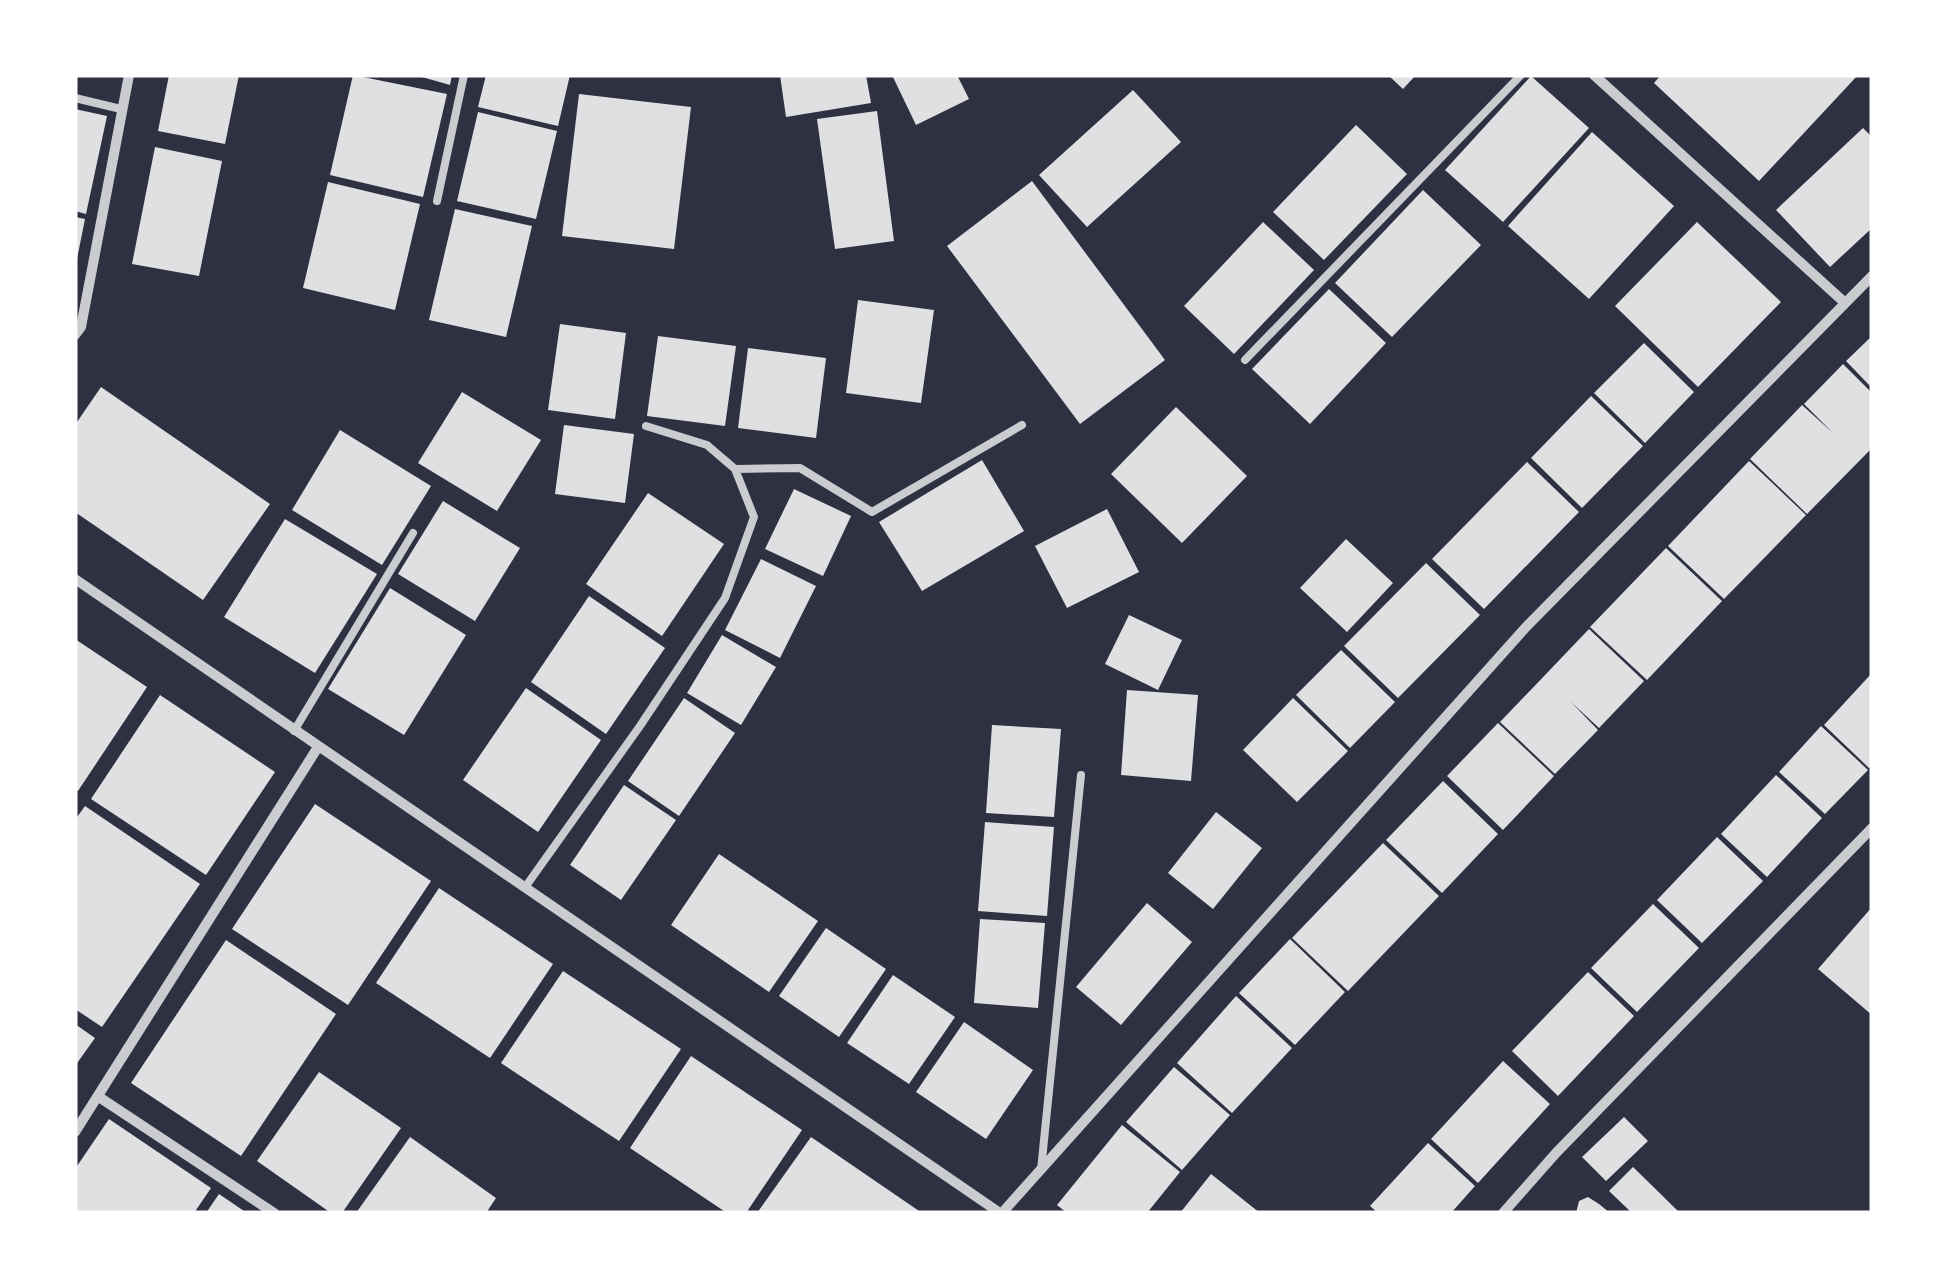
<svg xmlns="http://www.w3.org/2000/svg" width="1947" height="1288" viewBox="0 0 1947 1288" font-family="'Source Sans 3',sans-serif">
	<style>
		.building { fill: #e0e0e3 }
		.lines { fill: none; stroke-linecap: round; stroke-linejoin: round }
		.service { stroke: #caccd0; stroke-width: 8 }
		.minor { stroke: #caccd0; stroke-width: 10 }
	</style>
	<rect width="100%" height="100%" fill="#2d3142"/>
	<!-- building -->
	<path class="building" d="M169,75h70l-14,69 -67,-13z
		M353,75l94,19 -24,103 -93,-22z
		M415,75h37l-2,10z
		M486,75h84l-12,51 -80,-19z
		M780,75h86l5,28 -85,14z
		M892,75h65l12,24 -53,26z
		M1388,75h28l-13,14z
		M1661,75h197l-99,106 -105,-98z
		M1531,76l58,52 -86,94 -58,-52z
		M1133,90l48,52 -94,85 -48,-52z
		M579,94l112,13 -17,142 -112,-13z
		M75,109l32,7 -21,98 -11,-3z
		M877,111l17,130 -59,8 -18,-130z
		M478,112l79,19 -21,88 -79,-18z
		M1356,125l51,49 -83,86 -51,-48z
		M1863,128l9,9v91l-42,39 -54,-57z
		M1592,132l82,74 -85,93 -81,-73z
		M155,147l67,14 -23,115 -67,-12z
		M1032,181l133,179 -85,64 -133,-178z
		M328,182l92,22 -25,106 -92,-22z
		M1423,190l58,55 -89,92 -57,-54z
		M455,209l77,17 -26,111 -77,-17z
		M75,217l10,2 -8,40 -2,-1z
		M1263,222l51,48 -80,84 -50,-48z
		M1697,222l84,80 -83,85 -83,-81z
		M1329,289l57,54 -76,81 -58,-55z
		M858,300l76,10 -13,93 -75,-10z
		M560,324l66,9 -11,86 -67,-9z
		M658,336l78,10 -11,80 -78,-10z
		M1872,336v52l-26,-27z
		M1644,343l50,49 -49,51 -51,-50z
		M748,348l78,10 -10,80 -78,-10z
		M1843,364l29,29v55l-65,66 -57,-55 52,-54 31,28 -29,-29z
		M101,387l169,117 -67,96 -128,-88v-87z
		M462,392l79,48 -44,71 -79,-48z
		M1591,396l52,50 -61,62 -51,-50z
		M1176,407l71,69 -65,67 -71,-69z
		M564,425l70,9 -9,69 -70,-9z
		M340,430l91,56 -49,79 -90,-55z
		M982,460l42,71 -102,60 -43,-69z
		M1749,461l57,54 -82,84 -56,-53z
		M1527,462l52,50 -95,97 -52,-50z
		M794,489l57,27 -28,60 -58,-27z
		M648,493l76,51 -62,92 -76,-52z
		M443,501l77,47 -45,73 -77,-47z
		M1107,509l32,63 -72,36 -32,-62z
		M285,519l92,55 -62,99 -91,-56z
		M1346,539l47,44 -46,49 -47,-44z
		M1666,548l56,53 -75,79 -57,-53z
		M761,559l55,27 -36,72 -55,-28z
		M1426,563l54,52 -82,83 -54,-52z
		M390,588l76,47 -62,100 -76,-46z
		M589,596l76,52 -59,86 -75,-52z
		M1129,615l53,25 -24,50 -53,-26z
		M1589,629l55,52 -45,47 -28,-26 27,28 -43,44 -55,-52z
		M722,635l54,32 -35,58 -54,-32z
		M75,639l72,48 -69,104 -3,-2z
		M1341,650l54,52 -45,46 -54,-53z
		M1872,673v92l-3,3 -45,-43z
		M526,688l75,52 -63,92 -75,-52z
		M1127,690l71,5 -7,86 -70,-6z
		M160,695l115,77 -69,103 -115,-76z
		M684,698l51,35 -56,83 -51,-35z
		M1293,698l55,53 -51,51 -54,-52z
		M1498,723l56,53 -51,54 -56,-54z
		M992,725l69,4 -7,88 -68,-4z
		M1821,726l47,44 -43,44 -46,-42z
		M1776,775l46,43 -55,59 -46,-43z
		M1443,781l55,53 -56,59 -56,-53z
		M624,785l52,35 -55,80 -51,-35z
		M315,804l116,77 -83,124 -116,-76z
		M85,806l115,78 -98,143 -27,-18v-189z
		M1216,812l46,36 -49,61 -45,-36z
		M985,822l69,5 -7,89 -69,-5z
		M1717,837l46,44 -61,62 -45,-43z
		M1383,843l56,53 -91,95 -56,-53z
		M719,854l99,67 -49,71 -98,-67z
		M439,888l114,76 -63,94 -114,-75z
		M1147,903l45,39 -71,83 -45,-38z
		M1653,904l46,44 -62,64 -46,-44z
		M1872,907v108l-54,-46z
		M980,919l65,4 -7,85 -64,-5z
		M826,928l60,41 -47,68 -60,-41z
		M1290,939l55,53 -50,53 -56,-52z
		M226,940l110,74 -95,142 -110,-73z
		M563,971l118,78 -62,92 -118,-78z
		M1588,972l46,44 -76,80 -46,-45z
		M893,975l62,42 -46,67 -62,-41z
		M1236,996l56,52 -60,65 -55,-50z
		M964,1022l69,48 -47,69 -70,-47z
		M75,1024l20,14 -20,28z
		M691,1056l111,74 -56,83h-19l-97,-65z
		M1503,1061l47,43 -72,79 -47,-44z
		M1174,1067l56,48 -48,55 -56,-48z
		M319,1072l82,56 -59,85h-11l-74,-52z
		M1624,1117l24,24 -42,40 -24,-24z
		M109,1119l102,69 -17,25h-119v-44z
		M1122,1125l58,47 -33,41h-80l-10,-8z
		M410,1137l86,61 -10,15h-130z
		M811,1137l111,76h-165z
		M1428,1143l47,43 -24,27h-73l-8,-7z
		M1633,1167l47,46h-48l-23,-22z
		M1211,1174l49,39h-80z
		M219,1194l28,19h-41z
		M1588,1197l11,7 11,9h-34l3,-12z"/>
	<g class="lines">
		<!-- service -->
		<path class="service" d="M75,98l46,11
			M437,201l27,-126
			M1245,360l276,-285
			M735,469l65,-1 72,44 150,-87
			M294,731l119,-198
			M526,886l114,-160 85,-128 29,-81 -19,-48 -28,-24 -61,-19
			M1041,1170l40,-395"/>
		<!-- minor -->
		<path class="minor" d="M1594,75l250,227
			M75,335l6,-8 48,-252
			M75,579l925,634
			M99,1097l175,116
			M75,1132l243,-385
			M1002,1213l524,-586 346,-351
			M1503,1213l53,-60 316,-325"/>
	</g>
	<!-- border -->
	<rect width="1947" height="1288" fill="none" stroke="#ffffff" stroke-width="155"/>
</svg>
